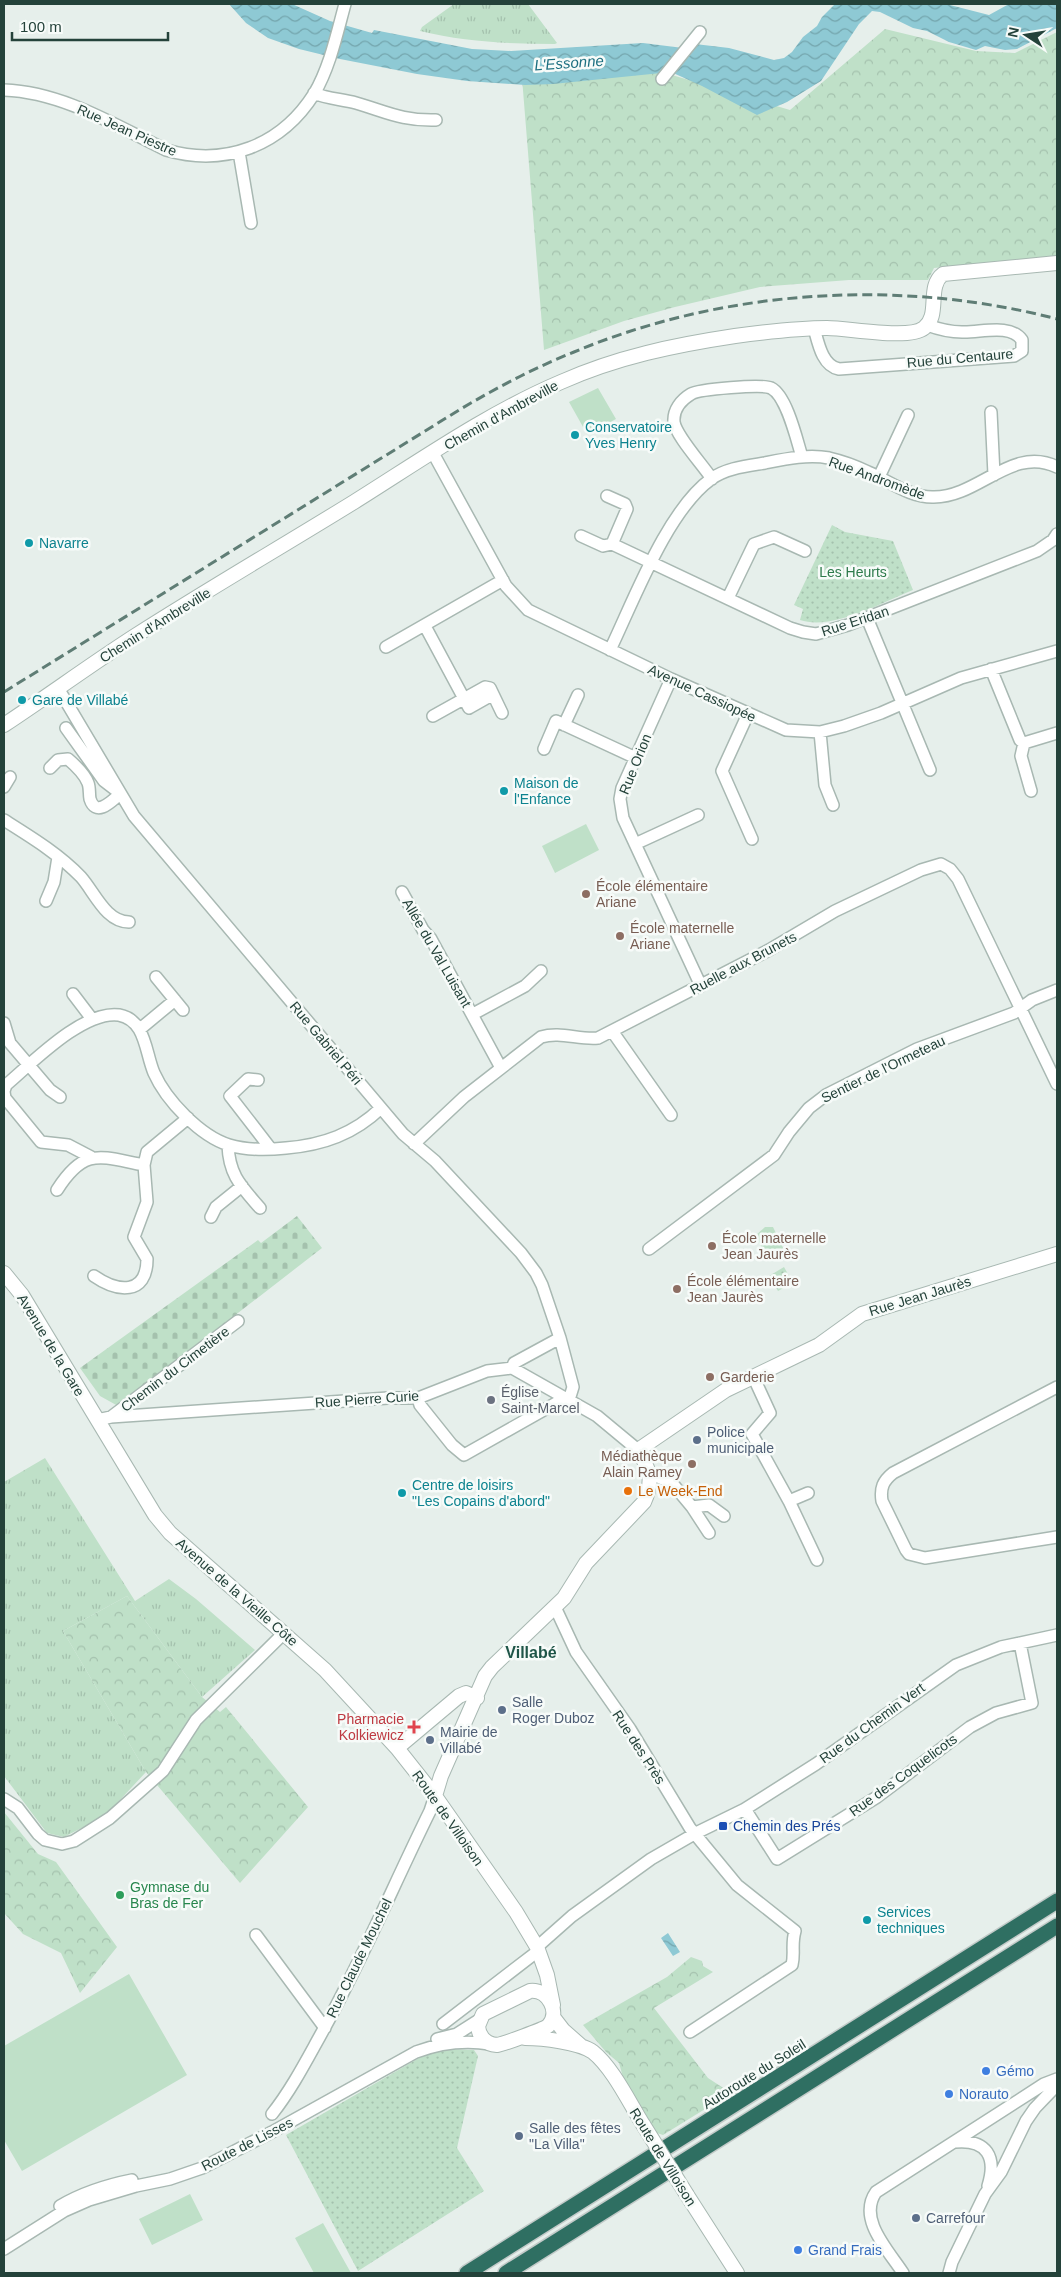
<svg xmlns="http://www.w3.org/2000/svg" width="1061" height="2277" viewBox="0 0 1061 2277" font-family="Arial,sans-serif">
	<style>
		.grass { fill: url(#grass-tufts) }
		.forest { fill: url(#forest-crowns) }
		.cemetery { fill: url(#cemetery-stones) }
		.park { fill: url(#park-dots) }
		.pitch { fill: #bfe0c8 }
		.water { fill: url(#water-waves) }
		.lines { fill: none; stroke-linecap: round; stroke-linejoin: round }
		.minor-casing { stroke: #a8b8b2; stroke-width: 14 }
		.tertiary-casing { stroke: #a8b8b2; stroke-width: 16 }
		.motorway-casing { stroke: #c2cac8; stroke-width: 18 }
		.minor { stroke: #fff; stroke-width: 11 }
		.tertiary { stroke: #fff; stroke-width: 14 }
		.motorway { stroke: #2f6f62; stroke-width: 15 }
		.rail { stroke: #5f7d75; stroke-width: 3; stroke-dasharray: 10 5; stroke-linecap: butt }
		.tertiary-bridge-casing { stroke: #a8b8b2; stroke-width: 16; stroke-linecap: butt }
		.tertiary-bridge { stroke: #fff; stroke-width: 14 }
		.culture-dot { fill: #0f9aa8; stroke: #f7fbf9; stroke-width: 2 }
		.education-dot { fill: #8d6e63; stroke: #f7fbf9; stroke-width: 2 }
		.worship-dot { fill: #6b7280; stroke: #f7fbf9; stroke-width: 2 }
		.service-dot { fill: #5c6f8a; stroke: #f7fbf9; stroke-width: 2 }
		.food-dot { fill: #e8710a; stroke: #f7fbf9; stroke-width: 2 }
		.health-dot { fill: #e0444e; stroke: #f7fbf9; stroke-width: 2 }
		.transit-dot { fill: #1a4fb4; stroke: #f7fbf9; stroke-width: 2 }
		.leisure-dot { fill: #2e9e5b; stroke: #f7fbf9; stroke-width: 2 }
		.shop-dot { fill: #3f7fe0; stroke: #f7fbf9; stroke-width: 2 }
		.labels { text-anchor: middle; stroke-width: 5; stroke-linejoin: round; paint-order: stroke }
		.street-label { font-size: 14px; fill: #24423a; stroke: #f7fbf9 }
		.culture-label { font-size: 14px; fill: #0d838f; stroke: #f7fbf9; text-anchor: start }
		.park-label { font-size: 14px; fill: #2d7a4b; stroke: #f7fbf9 }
		.education-label { font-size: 14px; fill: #785e54; stroke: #f7fbf9; text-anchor: start }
		.worship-label { font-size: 14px; fill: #5b616d; stroke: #f7fbf9; text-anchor: start }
		.service-label { font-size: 14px; fill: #4e5e75; stroke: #f7fbf9; text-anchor: start }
		.food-label { font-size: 14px; fill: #c56008; stroke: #f7fbf9; text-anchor: start }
		.health-label { font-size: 14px; fill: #be3a42; stroke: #f7fbf9; text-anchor: end }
		.transit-label { font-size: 14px; fill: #164399; stroke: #f7fbf9; text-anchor: start }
		.leisure-label { font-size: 14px; fill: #27864d; stroke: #f7fbf9; text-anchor: start }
		.shop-label { font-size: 14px; fill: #366cbe; stroke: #f7fbf9; text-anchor: start }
		.water-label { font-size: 15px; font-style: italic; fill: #1c6f80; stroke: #f7fbf9 }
		.quarter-label { font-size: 16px; font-weight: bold; fill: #1f5548; stroke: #f7fbf9 }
	</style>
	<defs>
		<pattern id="grass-tufts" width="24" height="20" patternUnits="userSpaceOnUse" patternTransform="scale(1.25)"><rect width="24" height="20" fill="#bfe0c8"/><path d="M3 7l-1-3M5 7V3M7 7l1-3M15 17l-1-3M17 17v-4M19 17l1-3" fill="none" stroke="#a4c1ad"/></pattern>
		<pattern id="forest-crowns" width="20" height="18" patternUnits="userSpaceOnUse" patternTransform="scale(1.25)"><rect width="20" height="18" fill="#bfe0c8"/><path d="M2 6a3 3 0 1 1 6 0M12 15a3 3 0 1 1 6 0" fill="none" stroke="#a4c1ad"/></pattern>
		<pattern id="cemetery-stones" width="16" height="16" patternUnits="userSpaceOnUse" patternTransform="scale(1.25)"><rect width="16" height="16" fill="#bfe0c8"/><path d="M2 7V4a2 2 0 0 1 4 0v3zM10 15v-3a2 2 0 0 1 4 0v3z" fill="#a4c1ad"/></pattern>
		<pattern id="park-dots" width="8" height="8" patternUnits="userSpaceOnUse" patternTransform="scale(1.25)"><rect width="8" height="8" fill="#bfe0c8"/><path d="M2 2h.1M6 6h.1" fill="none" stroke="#a4c1ad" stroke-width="1.8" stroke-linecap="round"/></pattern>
		<pattern id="water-waves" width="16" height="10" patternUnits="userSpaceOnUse" patternTransform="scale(1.25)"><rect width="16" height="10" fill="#8ec9d4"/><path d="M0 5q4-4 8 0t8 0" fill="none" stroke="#74a5ad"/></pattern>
	</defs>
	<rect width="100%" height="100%" fill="#e6efeb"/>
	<!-- grass -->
	<path class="grass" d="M454,4h74l29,39 -2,1c-45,0 -90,-2 -135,-13l2,-4z
		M45,1458l90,143 34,-22 27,20 59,51 -53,47 -75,-101 -64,35 83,141 -41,44 -41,21 -17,-4 -43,-57v-294z"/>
	<!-- forest -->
	<path class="forest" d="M885,29l91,22 39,2 42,-21v224l-123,12 -6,12h-79l-89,7 -85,20 -51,14 -80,29 -22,-272 123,-11 145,43z
		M127,1596l75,101 18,15 6,-5 82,100 -68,76 -94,-111 -83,-141z
		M4,1812l34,42 18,8 61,85 -37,46 -19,-40 -38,-19 -19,-21z
		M691,1957l11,4 1,5 10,6 -59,36 54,70 23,15 -68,42 -6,-2 -34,-56 -4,-14 -13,-11 -23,-27 84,-48z"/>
	<!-- cemetery -->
	<path class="cemetery" d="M297,1216l25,32 -204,158 -18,-10 -20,-28 178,-128 3,3z"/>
	<!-- park -->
	<path class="park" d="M832,525l13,7 48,9 20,49c-30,12 -81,41 -113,30l3,-11 -9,-4z
		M784,1267l9,16 -15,8 -9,-15z
		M448,2049l26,1 4,6 -21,92 27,43 -126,80 -72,-136 140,-81z"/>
	<!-- pitch -->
	<path class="pitch" d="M598,388l18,31 -29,15 -18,-32z
		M586,824l13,26 -44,23 -13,-27z
		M765,1227h8l12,25 -18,7 -11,-24z
		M129,1974l58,101 -165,96 -18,-31v-94z
		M190,2194l13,26 -51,25 -13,-26z
		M323,2223l28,50h-37l-19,-35z"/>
	<!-- water -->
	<path class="water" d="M229,4h63l38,17 42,12 2,-3 98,19 39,2 132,-8 48,6 4,-5 34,4 45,12 10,-2 8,-6 11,-15 14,-11 5,-9 13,-13h111l43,11 20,-11h48v24l-40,21 -12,1 -20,-4 -9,4 -27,-8 -22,-11 -14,-3 -33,-16 -8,-1 -13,13 -38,57 -34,21 -30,13 -55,-29 -31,-14 -118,12 -28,1 -58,-4 -50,-7 -77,-15 -41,-10 -31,-11 -22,-15z
		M668,1933l12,19 -7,4 -12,-18z"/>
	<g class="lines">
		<!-- minor casing -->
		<g class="minor-casing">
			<path id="minor" d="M662,79l38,-47
				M4,90c58,2 111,35 162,60 59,17 115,-4 148,-56 16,-27 23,-61 31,-90
				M314,93c13,6 28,6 42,10 31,9 46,18 80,17
				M239,152l12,71
				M814,328c4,14 8,38 25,41l175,-13 8,-5v-11c-12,-17 -42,-7 -60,-8 -11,0 -24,-3 -35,-7
				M991,412l3,63
				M433,453l73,133 22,24 143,69 115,51 34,2 24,-6 37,-13 80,-35 96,-27
				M879,477l29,-62
				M712,479c-10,-15 -36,-43 -38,-57 -1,-12 7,-22 17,-28 8,-5 71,-10 80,-6 16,8 26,53 31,69
				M607,496l18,8 2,5 -15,35 178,84 13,4 13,2 32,-9 189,-74 16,-11 4,-6
				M581,536l22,10 9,-2
				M728,598l26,-54 20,-7 31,14
				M867,618l63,152
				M425,626l44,82 23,-13
				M386,647l117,-67
				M610,650c24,-50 57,-139 101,-171 15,-11 36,-13 54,-16 20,-4 43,-9 64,-5 13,3 27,8 39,14 21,9 43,26 66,25 45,0 78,-52 123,-30
				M991,669l29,71 4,3 33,-10
				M671,679l-49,109 -2,11 3,19 78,168
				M58,688l76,128 269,318 32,27 86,92 15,20 6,12 18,53 13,49 -4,13
				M748,714l-26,57 30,68
				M433,716l52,-29 5,1 12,25
				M564,725l14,-30
				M66,728l38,53 13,10
				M820,732l5,53 8,20
				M1024,743l-3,13 10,35
				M544,749l12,-28 80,37
				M50,768l8,-8 10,-1c7,6 17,16 20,24 2,5 1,11 2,16 6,19 22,2 30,-5
				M4,787l6,-10
				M4,820c27,17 55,34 77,57 14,16 25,45 48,45
				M635,844l63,-29
				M402,892l21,38 8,9 70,129
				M46,901l8,-19 4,-25
				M156,977l27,33
				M73,994l19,25
				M473,1014l52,-28 16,-15
				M4,1023l6,20 40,47 10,7
				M140,1029l35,-29
				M612,1031l59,84
				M258,1080l-10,-1 -18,17 41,53
				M4,1091l2,-6c26,-22 77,-75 113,-70 27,5 26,37 35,58 12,27 46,63 75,72 17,5 39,5 57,3 37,-3 68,-14 95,-40
				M4,1092l1,6 36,44 27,3 23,12
				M414,1144l50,-47 77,-60c19,-6 38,3 57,1l171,-88 66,-39 86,-41 20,-6 9,5 8,10 99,205
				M228,1145c1,30 13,41 32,63
				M144,1165l3,-13 41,-34
				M57,1190c28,-44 44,-33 87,-25l3,37 -13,35 13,22c0,37 -30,33 -53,17
				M211,1217l5,-10 26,-21
				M649,1249l125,-94 15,-23 20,-24 17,-13 91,-46 97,-36 18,-13 25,-10
				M512,1368l2,-5 46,-25
				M753,1376l17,37 -18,21 37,67 19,-8
				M1057,1387l-164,86c-10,8 -13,15 -11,28l24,49 3,4 16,4 132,-21
				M418,1398l2,7 32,40 12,10 101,-57
				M111,1417l127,-96
				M97,1420l14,-3 277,-19h30l69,-27 25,-3 85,48 41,34
				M651,1474l21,9 20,24 17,-2 15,11
				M789,1501l28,59
				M692,1507l17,26
				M555,1607l21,45 54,77 60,99 47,57 58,46c-4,14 0,22 -3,34l-102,67
				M4,1799l14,9 20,26 7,6 17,4 12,-3 36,-23 53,-47 33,-51 88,-87
				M745,1809l32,50 100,-62 93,-70 26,-14 36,-10 -12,-60
				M256,1935l69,93
				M537,1947l35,-31 79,-57 45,-26 49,-24 71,-45 140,-99 45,-18 56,-12
				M443,2024l95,-73
				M437,2039l20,-5 22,-14
				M272,2114c19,-24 33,-51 48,-78 41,-73 73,-150 110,-225l5,-15
				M955,2142c32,-3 42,15 33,44
				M60,2206c22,-13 47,-21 72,-26
				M4,2249l60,-38 25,-11 47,-14 34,-7 32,-11 70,-36 144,-80c24,-9 49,-12 74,-8
				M903,2273c-14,-22 -46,-54 -27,-81l168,-108 13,-5
				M949,2273l3,-11 33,-68 16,-22 25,-51 9,-13 22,-23"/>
		</g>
		<!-- tertiary casing -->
		<g class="tertiary-casing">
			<path id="tertiary" d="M4,725c44,-29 86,-60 131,-89 72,-46 146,-89 219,-134 67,-42 134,-89 207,-120 56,-25 114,-37 174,-46 30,-4 62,-8 92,-8 22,0 82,12 97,0 17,-13 2,-41 19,-54l114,-11
				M4,1273l18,22 133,220 15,18 155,137 72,78 38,48 81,116 21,35 10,28 6,30
				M397,1748l62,-52 7,-3 11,5
				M435,1796l6,-20 44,-100 7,-9 72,-69 22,-35 58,-61c10,-22 6,-32 -6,-52l88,-60 93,-45 43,-31 195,-60
				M530,1991c18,-2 31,21 18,35 -4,3 -44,18 -51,19 -11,-1 -18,-7 -19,-19l5,-12z
				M553,2017l10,13 17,15
				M525,2038c17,0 54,4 68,14 20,16 37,52 51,74
				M687,2195l50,78"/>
		</g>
		<!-- motorway casing -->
		<g class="motorway-casing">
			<path id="motorway" d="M467,2273l590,-372
				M506,2273l551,-347"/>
		</g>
		<!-- minor -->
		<use href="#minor" class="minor"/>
		<!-- tertiary -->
		<use href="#tertiary" class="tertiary"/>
		<!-- motorway -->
		<use href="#motorway" class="motorway"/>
		<!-- rail -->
		<path class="rail" d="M4,692l455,-282c37,-22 75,-42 115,-58 150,-63 326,-74 483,-33"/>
		<!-- tertiary-bridge casing -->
		<g class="tertiary-bridge-casing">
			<path id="tertiary-bridge" d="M644,2126l43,69"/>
		</g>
		<!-- tertiary-bridge -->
		<use href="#tertiary-bridge" class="tertiary-bridge"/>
	</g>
	<!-- markers -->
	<g class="culture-dot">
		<circle cx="575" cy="435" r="5"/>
		<circle cx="29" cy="543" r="5"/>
		<circle cx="22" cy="700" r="5"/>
		<circle cx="504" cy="791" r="5"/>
		<circle cx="402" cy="1493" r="5"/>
		<circle cx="867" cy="1920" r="5"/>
	</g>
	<g class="education-dot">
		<circle cx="586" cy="894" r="5"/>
		<circle cx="620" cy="936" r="5"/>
		<circle cx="712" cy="1246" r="5"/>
		<circle cx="677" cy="1289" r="5"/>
		<circle cx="710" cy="1377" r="5"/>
		<circle cx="692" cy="1464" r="5"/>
	</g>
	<circle class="worship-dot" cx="491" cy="1400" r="5"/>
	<g class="service-dot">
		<circle cx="697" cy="1440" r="5"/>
		<circle cx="502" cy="1710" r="5"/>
		<circle cx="430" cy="1740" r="5"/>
		<circle cx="519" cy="2136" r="5"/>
		<circle cx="916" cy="2218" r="5"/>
	</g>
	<circle class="food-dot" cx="628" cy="1491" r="5"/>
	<path class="health-dot" d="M411.5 1719.5h5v5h5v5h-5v5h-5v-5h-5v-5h5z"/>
	<rect class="transit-dot" x="718" y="1821" width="10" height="10" rx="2.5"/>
	<circle class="leisure-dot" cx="120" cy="1895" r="5"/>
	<g class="shop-dot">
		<circle cx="986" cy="2071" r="5"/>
		<circle cx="949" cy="2094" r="5"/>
		<circle cx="798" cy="2250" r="5"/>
	</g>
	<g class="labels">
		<!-- street labels -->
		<g class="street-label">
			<text transform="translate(127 130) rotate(24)" y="5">Rue Jean Piestre</text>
			<text transform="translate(960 358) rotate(-5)" y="5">Rue du Centaure</text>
			<text transform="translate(501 415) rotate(-29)" y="5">Chemin d'Ambreville</text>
			<text transform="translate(877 478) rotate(20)" y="5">Rue Andromède</text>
			<text transform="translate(855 621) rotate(-18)" y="5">Rue Eridan</text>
			<text transform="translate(155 625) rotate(-32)" y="5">Chemin d'Ambreville</text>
			<text transform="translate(702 693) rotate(25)" y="5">Avenue Cassiopée</text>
			<text transform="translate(635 764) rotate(-68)" y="5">Rue Orion</text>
			<text transform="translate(437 953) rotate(60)" y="5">Allée du Val Luisant</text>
			<text transform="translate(743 963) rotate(-28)" y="5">Ruelle aux Brunets</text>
			<text transform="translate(326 1043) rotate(50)" y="5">Rue Gabriel Péri</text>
			<text transform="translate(883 1069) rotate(-26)" y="5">Sentier de l'Ormeteau</text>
			<text transform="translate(920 1296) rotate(-17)" y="5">Rue Jean Jaurès</text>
			<text transform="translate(51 1345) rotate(59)" y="5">Avenue de la Gare</text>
			<text transform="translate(175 1369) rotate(-37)" y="5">Chemin du Cimetière</text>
			<text transform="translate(367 1399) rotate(-4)" y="5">Rue Pierre Curie</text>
			<text transform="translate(237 1592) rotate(41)" y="5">Avenue de la Vieille Côte</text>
			<text transform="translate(872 1723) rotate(-36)" y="5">Rue du Chemin Vert</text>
			<text transform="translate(639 1747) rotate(57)" y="5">Rue des Près</text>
			<text transform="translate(903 1775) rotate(-36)" y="5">Rue des Coquelicots</text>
			<text transform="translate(448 1818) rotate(55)" y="5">Route de Villoison</text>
			<text transform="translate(359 1958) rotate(-64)" y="5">Rue Claude Mouchel</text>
			<text transform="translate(754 2074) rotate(-32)" y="5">Autoroute du Soleil</text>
			<text transform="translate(247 2144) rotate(-27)" y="5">Route de Lisses</text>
			<text transform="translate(663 2157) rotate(58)" y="5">Route de Villoison</text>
		</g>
		<!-- culture labels -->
		<g class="culture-label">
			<text x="585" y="432">Conservatoire<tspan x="585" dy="16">Yves Henry</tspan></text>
			<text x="39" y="548">Navarre</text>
			<text x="32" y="705">Gare de Villabé</text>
			<text x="514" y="788">Maison de<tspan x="514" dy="16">l'Enfance</tspan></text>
			<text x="412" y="1490">Centre de loisirs<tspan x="412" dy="16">"Les Copains d'abord"</tspan></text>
			<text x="877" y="1917">Services<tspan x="877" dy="16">techniques</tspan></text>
		</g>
		<!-- park labels -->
		<g class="park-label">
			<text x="853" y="577">Les Heurts</text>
		</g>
		<!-- education labels -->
		<g class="education-label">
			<text x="596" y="891">École élémentaire<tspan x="596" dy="16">Ariane</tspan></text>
			<text x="630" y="933">École maternelle<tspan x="630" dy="16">Ariane</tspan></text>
			<text x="722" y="1243">École maternelle<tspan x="722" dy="16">Jean Jaurès</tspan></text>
			<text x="687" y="1286">École élémentaire<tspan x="687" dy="16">Jean Jaurès</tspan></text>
			<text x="720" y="1382">Garderie</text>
			<text x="682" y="1461" text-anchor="end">Médiathèque<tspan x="682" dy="16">Alain Ramey</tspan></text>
		</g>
		<!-- worship labels -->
		<g class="worship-label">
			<text x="501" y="1397">Église<tspan x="501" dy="16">Saint-Marcel</tspan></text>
		</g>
		<!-- service labels -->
		<g class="service-label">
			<text x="707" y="1437">Police<tspan x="707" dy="16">municipale</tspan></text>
			<text x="512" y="1707">Salle<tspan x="512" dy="16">Roger Duboz</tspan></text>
			<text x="440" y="1737">Mairie de<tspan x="440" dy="16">Villabé</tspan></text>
			<text x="529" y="2133">Salle des fêtes<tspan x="529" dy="16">"La Villa"</tspan></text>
			<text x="926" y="2223">Carrefour</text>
		</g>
		<!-- food labels -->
		<g class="food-label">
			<text x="638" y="1496">Le Week-End</text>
		</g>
		<!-- health labels -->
		<g class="health-label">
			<text x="404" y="1724">Pharmacie<tspan x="404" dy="16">Kolkiewicz</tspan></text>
		</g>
		<!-- transit labels -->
		<g class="transit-label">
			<text x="733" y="1831">Chemin des Prés</text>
		</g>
		<!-- leisure labels -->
		<g class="leisure-label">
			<text x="130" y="1892">Gymnase du<tspan x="130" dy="16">Bras de Fer</tspan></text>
		</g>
		<!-- shop labels -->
		<g class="shop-label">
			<text x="996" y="2076">Gémo</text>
			<text x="959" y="2099">Norauto</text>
			<text x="808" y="2255">Grand Frais</text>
		</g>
		<!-- water labels -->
		<g class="water-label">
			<text transform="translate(569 63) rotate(-4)" y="5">L'Essonne</text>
		</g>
		<!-- quarter labels -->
		<g class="quarter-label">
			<text x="531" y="1658">Villabé</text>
		</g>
	</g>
	<!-- border -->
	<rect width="1061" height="2277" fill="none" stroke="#24423a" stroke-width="10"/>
	<!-- north arrow -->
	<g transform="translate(1026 35) rotate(282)" stroke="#f7fbf9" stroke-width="4" paint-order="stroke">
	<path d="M0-4L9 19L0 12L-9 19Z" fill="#24423a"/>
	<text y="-8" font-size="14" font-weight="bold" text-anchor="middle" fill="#24423a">N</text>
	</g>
	<!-- scale -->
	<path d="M12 32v8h156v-8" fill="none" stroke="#24423a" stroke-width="2.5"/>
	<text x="20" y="32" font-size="15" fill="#24423a" stroke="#f7fbf9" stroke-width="4" paint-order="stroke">100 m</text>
</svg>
